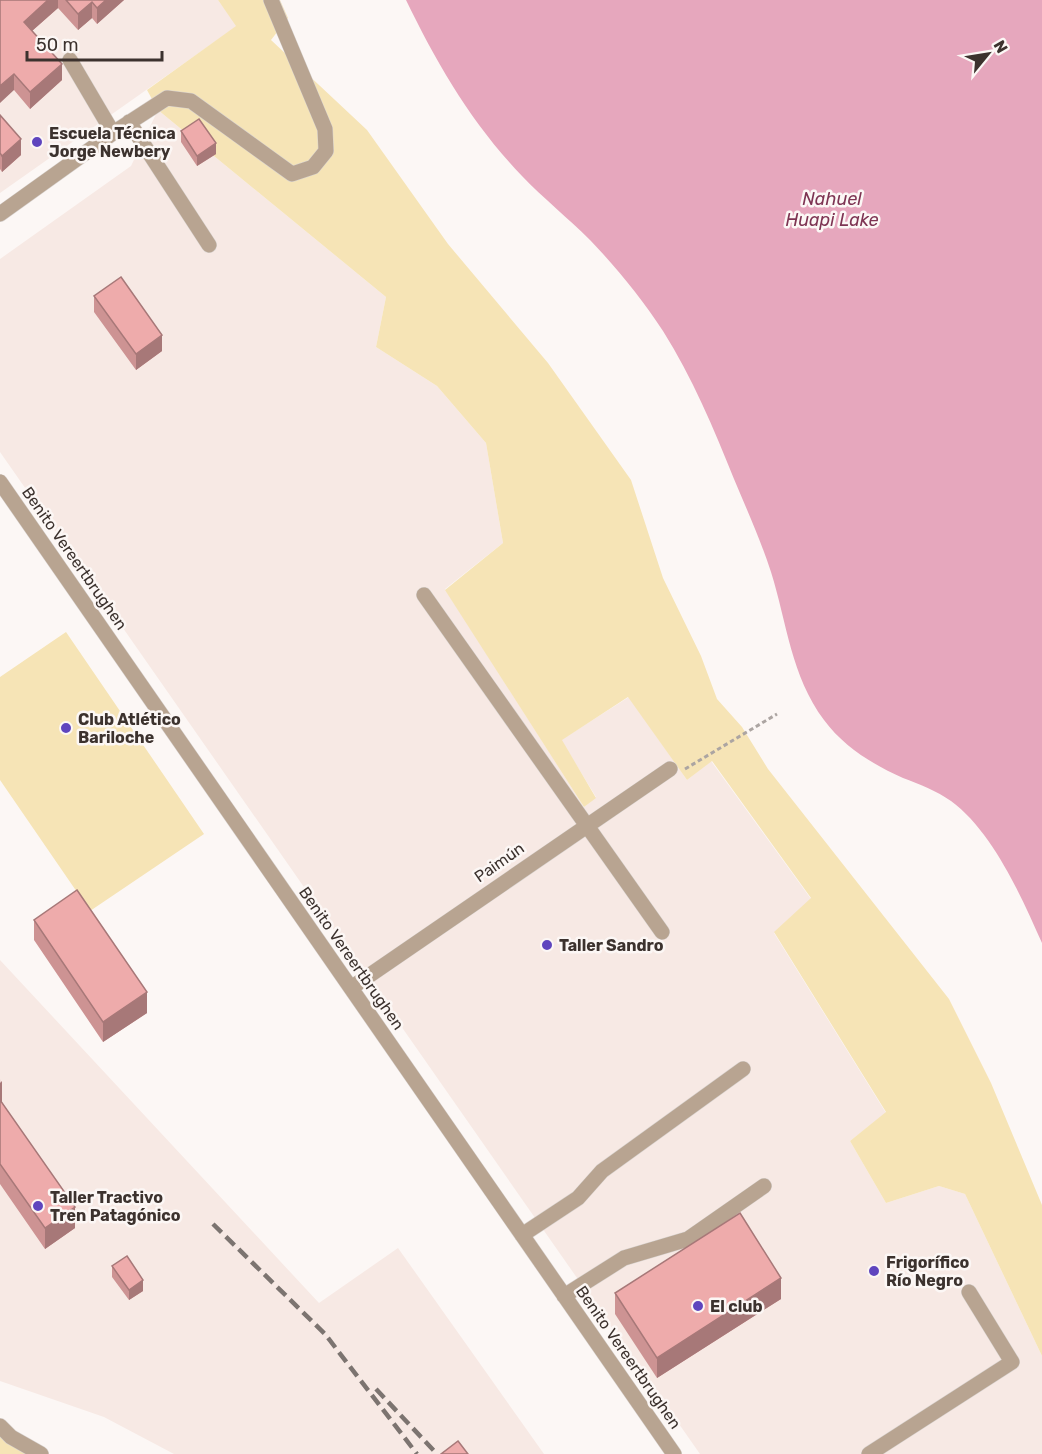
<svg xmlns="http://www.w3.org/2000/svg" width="1042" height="1454" viewBox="0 0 1042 1454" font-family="Rubik,sans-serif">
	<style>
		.built { fill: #f7e9e4 }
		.green { fill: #f6e4b6 }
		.water { fill: #e6a7bd }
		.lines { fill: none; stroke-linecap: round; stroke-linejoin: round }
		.minor-casing { stroke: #d9d4d1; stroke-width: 16 }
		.path { stroke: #aca5a2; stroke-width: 3; stroke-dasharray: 4.5 3; stroke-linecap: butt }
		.minor { stroke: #b8a491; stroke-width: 15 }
		.rail { stroke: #7c7470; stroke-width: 4.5; stroke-dasharray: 12 6; stroke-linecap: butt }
		.wall { fill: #cd9393 }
		.shaded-wall { fill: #a77878 }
		.building { fill: #eeabab; stroke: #a77878; stroke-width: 1.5 }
		.poi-dot { fill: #5f45be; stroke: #fcf7f5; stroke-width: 2 }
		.labels { text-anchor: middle; stroke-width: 5; stroke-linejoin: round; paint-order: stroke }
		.poi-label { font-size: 16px; font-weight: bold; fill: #3c322e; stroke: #fcf7f5; text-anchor: start }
		.street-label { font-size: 16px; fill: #3c322e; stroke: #fcf7f5 }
		.water-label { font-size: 18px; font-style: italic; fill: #7e3453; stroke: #fcf7f5 }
	</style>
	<rect width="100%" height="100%" fill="#fcf7f5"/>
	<!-- built -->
	<path class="built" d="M0,0h218l19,26 -237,167z
		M158,110l228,187 -10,50 61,39 49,57 17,100 -58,46 139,218 12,-10 -35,-57 68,-43 58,83 24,-19 100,138 -37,34 112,180 -36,28 36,62 53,-17 26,8 77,162v98h-342l-700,-1002v-193l131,-93z
		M0,960l319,343 79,-55 146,206h-370l-70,-37 -104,-36z"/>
	<!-- green -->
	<path class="green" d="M218,0h62l8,18 -17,22 96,90 81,114 100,119 83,117 32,98 38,78 16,43 25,28 26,42 181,230 42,84 51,122v151l-77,-162 -26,-8 -53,17 -36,-62 36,-29 -112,-180 37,-34 -99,-137 -25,19 -59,-83 -66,43 34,58 -12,9 -139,-217 58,-47 -17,-100 -49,-57 -61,-39 10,-50 -228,-187 -11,-20 89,-64z
		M66,632l138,202 -114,77 -90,-131v-103z
		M0,1437l2,1 27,16h-29z"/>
	<!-- water -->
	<path class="water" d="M406,0h636v943c-21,-47 -49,-111 -91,-142 -14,-10 -32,-17 -48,-23 -31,-14 -59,-31 -79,-58 -33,-44 -37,-97 -53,-148 -10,-31 -24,-62 -37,-93 -20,-50 -42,-102 -71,-148 -21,-32 -46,-63 -73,-91 -22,-22 -47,-42 -68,-64 -50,-52 -85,-112 -116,-176z"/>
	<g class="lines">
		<!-- minor casing -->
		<g class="minor-casing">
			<path id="minor" d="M70,60l43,73
				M129,122l80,123
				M0,214l113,-81 54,-35 24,3 101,73 21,-7 13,-16 -1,-22 -54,-129
				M0,482l674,972
				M424,595l238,337
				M351,988l319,-219
				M522,1235l56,-37 24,-27 141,-102
				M564,1296l60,-38 64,-19 76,-53
				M0,1426l11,11 30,17
				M869,1454l143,-92 -43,-70"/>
		</g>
		<!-- path -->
		<path class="path" d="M685,769l92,-55"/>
		<!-- minor -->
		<use href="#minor" class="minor"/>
		<!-- rail -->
		<path class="rail" d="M213,1224l112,110 92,120
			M376,1389l61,65"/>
	</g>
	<!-- wall -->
	<path class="wall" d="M0,0h124l-27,24 -5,-6 -14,12 -20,-22 -26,23 30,49 -32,29 -16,-19z
		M0,115l21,40 -19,17 -2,-3z
		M181,131l35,23 -19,12 -16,-24z
		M94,296l68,55 -26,19 -42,-58z
		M34,920l113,93 -44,29 -69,-102z
		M0,1079l2,23 73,126 -30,21 -45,-65z
		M112,1266l31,25 -14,9 -17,-23z
		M615,1293l166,6 -124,79 -42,-64z"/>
	<!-- shaded-wall -->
	<path class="shaded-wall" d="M48,0h10v8l-34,30v-16z
		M106,0h18l-27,24v-16z
		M92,2v16l-14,12v-16z
		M62,64v16l-32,29v-17z
		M14,74v16l-14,13v-17z
		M21,139v16l-19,17v-16z
		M216,143v11l-19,12v-10z
		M162,335v16l-26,19v-16z
		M147,992v21l-44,29v-20z
		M2,1081v21l-2,1v-20z
		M75,1207v21l-30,21v-21z
		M781,1278v21l-124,79v-20z
		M143,1280v11l-14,9v-10z"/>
	<!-- building -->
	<path class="building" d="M0,0h48l-24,22 38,42 -32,28 -16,-18 -14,12z
		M66,0h40l-9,8 -5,-6 -14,12z
		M0,115l21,24 -19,17 -2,-3z
		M199,119l17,24 -19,13 -16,-25z
		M121,277l41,58 -26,19 -42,-58z
		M77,890l70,102 -44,30 -69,-102z
		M0,1100l75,107 -30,21 -45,-64z
		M740,1213l41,65 -124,80 -42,-65z
		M127,1256l16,24 -14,10 -17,-24z
		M458,1441l10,13h-27z"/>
	<!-- markers -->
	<g class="poi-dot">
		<circle cx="37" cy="142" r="6"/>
		<circle cx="66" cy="728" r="6"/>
		<circle cx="547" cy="945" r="6"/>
		<circle cx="38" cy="1206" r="6"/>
		<circle cx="874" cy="1271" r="6"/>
		<circle cx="698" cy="1306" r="6"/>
	</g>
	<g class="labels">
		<!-- poi labels -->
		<g class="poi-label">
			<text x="49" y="139">Escuela Técnica<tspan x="49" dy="18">Jorge Newbery</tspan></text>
			<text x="78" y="725">Club Atlético<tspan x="78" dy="18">Bariloche</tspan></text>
			<text x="559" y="951">Taller Sandro</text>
			<text x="50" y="1203">Taller Tractivo<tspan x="50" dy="18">Tren Patagónico</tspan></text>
			<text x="886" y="1268">Frigorífico<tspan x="886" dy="18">Río Negro</tspan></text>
			<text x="710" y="1312">El club</text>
		</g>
		<!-- street labels -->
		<g class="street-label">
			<text transform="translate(75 558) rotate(55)" y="6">Benito Vereertbrughen</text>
			<text transform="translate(499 862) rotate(-35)" y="6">Paimún</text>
			<text transform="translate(352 958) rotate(55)" y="6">Benito Vereertbrughen</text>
			<text transform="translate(629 1357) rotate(55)" y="6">Benito Vereertbrughen</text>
		</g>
		<!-- water labels -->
		<g class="water-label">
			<text x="832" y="205">Nahuel<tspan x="832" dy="21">Huapi Lake</tspan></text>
		</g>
	</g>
	<!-- north arrow -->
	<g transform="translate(988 54) rotate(60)" stroke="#fcf7f5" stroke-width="4.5" paint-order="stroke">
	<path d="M0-4.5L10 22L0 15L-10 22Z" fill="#3c322e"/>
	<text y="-9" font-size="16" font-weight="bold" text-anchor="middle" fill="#3c322e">N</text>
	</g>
	<!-- scale -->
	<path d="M27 51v9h135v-9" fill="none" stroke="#3c322e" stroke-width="3"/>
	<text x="36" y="51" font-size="18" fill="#3c322e" stroke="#fcf7f5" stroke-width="4.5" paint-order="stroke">50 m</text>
</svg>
